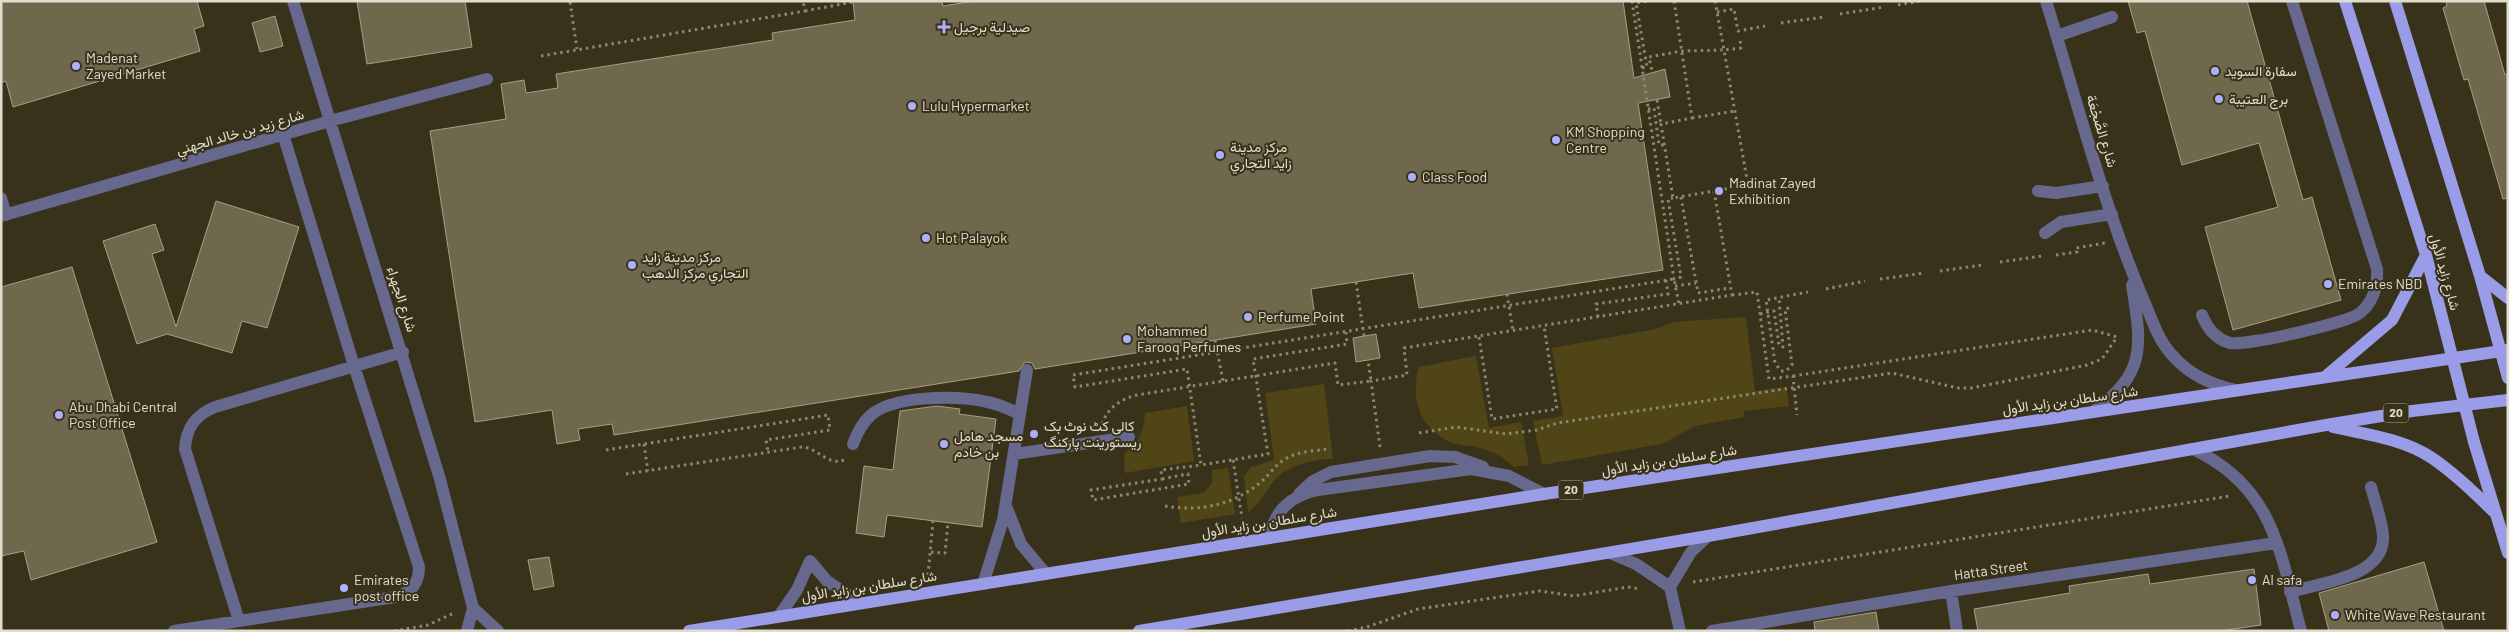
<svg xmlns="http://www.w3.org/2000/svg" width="2509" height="632" viewBox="0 0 2509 632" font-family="Barlow,Vazirmatn,sans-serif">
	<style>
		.green { fill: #504516 }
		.building { fill: #6f684d; stroke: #a69f83 }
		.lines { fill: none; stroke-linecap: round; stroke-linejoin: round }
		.path { stroke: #8c8773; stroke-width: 3; stroke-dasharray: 2.5 4; stroke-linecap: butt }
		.minor { stroke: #67688e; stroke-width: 12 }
		.major { stroke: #9a9ce8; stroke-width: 12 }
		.poi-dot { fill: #adaffb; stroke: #39321a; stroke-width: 2 }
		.labels { text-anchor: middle; stroke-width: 4; stroke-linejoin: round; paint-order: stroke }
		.shield { fill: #39321a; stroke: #afaa98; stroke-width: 1 }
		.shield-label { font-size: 12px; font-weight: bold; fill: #e1ddce }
		.poi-label { font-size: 14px; fill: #e1ddce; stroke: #39321a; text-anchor: start }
		.street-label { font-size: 14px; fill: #e1ddce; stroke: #39321a }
	</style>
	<rect width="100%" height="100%" fill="#39321a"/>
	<!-- green -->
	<path class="green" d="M1746,317l9,74 31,-4 3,19 -45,5v6l-49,9 -33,18 -120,21 -9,-44 30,-5 -11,-68 104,-19 18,-7z
		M1476,356l13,72 32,-6 8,43 -15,2c-10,-9 -21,-16 -34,-19 -10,-3 -21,-2 -30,-6 -31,-14 -40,-45 -31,-75z
		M1324,384l9,75c-21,0 -46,6 -60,23 -10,13 -11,20 -25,30l-4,-36 7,-9 23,-7 -9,-67z
		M1187,406l7,55 -69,12 -1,-19c16,-13 19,-20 21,-41z
		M1228,468l7,46 -54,9 -4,-26 27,-4 8,-10v-13z"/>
	<!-- building -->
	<path class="building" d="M1,1h196l7,25 -10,3 6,22 -187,56 -7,-26 -5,2z
		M357,1h108l7,46 -105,17z
		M853,1h89l1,5 31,-5h649l11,77 31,-9 5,28 -32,6 25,167 -244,38 -6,-35 -102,16 5,35 -281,45 -3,-6 -7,-1 -6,9 -405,64 -2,-11 -34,5 2,11 -23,4 -5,-34 -77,12 -45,-291 76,-12 -5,-35 23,-4 2,13 32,-5 -2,-14 217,-34 -1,-7 83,-13z
		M2128,1h119l56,199 9,-3 29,103 -108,30 -28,-103 73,-20 -19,-64 -77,22 -37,-134 -8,2z
		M2446,1h38l21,74 3,-1v124l-5,1 -35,-120 -4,1 -21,-72 4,-2z
		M275,16l8,30 -23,6 -8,-29z
		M216,201l83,26 -32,101 -25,-7 -10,32 -65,-19 -30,10 -34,-103 52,-17 9,26 -12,4 24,73z
		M72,267l85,275 -126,38 -7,-29 -23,5v-269z
		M1376,334l4,24 -24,4 -3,-24z
		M937,406l23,3 -1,5 37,5 -14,108 -95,-12 -3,22 -28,-4 8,-67 29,4 7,-59z
		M549,557l5,29 -20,4 -6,-30z
		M2424,562l20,69h-115l-10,-38z
		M2254,569l7,56 -41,6h-242l-4,-22 96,-16 -1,-7 79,-12 2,10z
		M1876,612l3,19h-64l-1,-9z"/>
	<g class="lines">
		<!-- path -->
		<path class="path" d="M1632,1l42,278 7,-2 -13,-78 5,-1
			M1674,1l18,117 -31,6 12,74 41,-7
			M1715,1l9,49 17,-2 -1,-9
			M570,2l7,47
			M1898,5l22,-4
			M805,11l48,-9
			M1717,12l17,-3 4,22 27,-5
			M1840,14l44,-7
			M1781,23l43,-6
			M541,56l264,-45 -2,-10
			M1642,68l5,-1 -11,-64 12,-2
			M1657,100l4,24
			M1648,109l6,-1 5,37h5
			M1692,118l43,-7
			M1681,197l17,96 32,-5
			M2056,255l21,-3 -1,-4 29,-5
			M2000,262l42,-6
			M1940,271l42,-6
			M1880,279l45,-6
			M1356,282l8,54
			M1675,286l21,-3
			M1826,289l39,-8
			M1507,294l6,37
			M1732,295l25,-3 12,87 24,-3 4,39
			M1789,308l-4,1 7,56 -6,6h-5l-6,-8 -9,-63 42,-8
			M1760,314l14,-3 5,34 4,2 -4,-49
			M1598,317l-2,-13 72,-10 -2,-14
			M1346,332l1,12 -94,15 15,95 -67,11 -14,-96 -112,18 -2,-12 601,-96 5,25
			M1479,337l13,82 65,-10 -13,-83
			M1215,340l8,41
			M1793,376l299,-46 25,7
			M1102,424c6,-17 19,-25 35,-29l198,-32 3,22 33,-4 -3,-21
			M1419,433l37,-6 50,7 31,-4 20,-7 335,-50 66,15h14l115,-23 15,-6 15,-22
			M644,444l4,27
			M1380,447l-9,-66 36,-6 -3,-27 328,-53 -18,-104 34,-6 -24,-135 -42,1 -33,6 3,14
			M606,450l222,-35 2,15 -64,10 2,12
			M1233,460l9,58
			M626,474l176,-27c17,1 27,21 44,12
			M1162,479l26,-5 1,10 -96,16 -2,-10 71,-11 -1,-9 40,-5
			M1165,506c35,6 70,-1 97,-25 8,-7 15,-18 25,-23 12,-7 28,-7 41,-9
			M931,552l14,1 3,-30
			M928,575l5,-54
			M1693,582l537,-86
			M394,631l34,-6 26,-12
			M1348,631l19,-4 51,-18 122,-18 34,5 54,-9 13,2"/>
		<!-- minor -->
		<path class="minor" d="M293,1l147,478 33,129 -6,23
			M2046,1c31,100 57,204 98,300 9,20 14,40 30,56 17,19 38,28 62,33
			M2057,36l55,-19
			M2038,191l18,2 47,-7
			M1,198l5,17
			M1,216l329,-95 157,-42
			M2045,233l16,-11 51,-8
			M2202,315c5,13 14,24 28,28 16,3 118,-20 130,-30 14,-12 18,-27 17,-44l-85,-268
			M2094,411c54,-39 47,-67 38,-126
			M853,444c4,-11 9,-21 18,-29 23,-20 88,-20 116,-13 12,2 22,7 33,12
			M2193,449c81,38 87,103 108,182
			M1014,454l115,-17
			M1299,494l14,-13 18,-9 99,-16 25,1 28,10
			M1006,506l15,38 25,30
			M1269,538c6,-28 21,-42 49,-48l153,-21 38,7 35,18
			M1610,553l26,11 34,23
			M810,561l17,20 33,22
			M983,584l20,-64 24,-150
			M1951,591l6,40
			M2290,592c30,-9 95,-15 93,-56 -1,-16 -8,-34 -12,-49
			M473,608l25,23
			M779,616l18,-26 13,-29
			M239,621l-54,-172c1,-21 10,-34 30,-42l188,-55
			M174,631l221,-34c16,-4 24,-13 24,-30l-65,-201 -71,-232
			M1680,631l-10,-44 21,-35 17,-16
			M1712,631l239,-40 325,-48"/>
		<!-- major -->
		<path class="major" d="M2345,1l81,254 48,187 34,111
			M2395,1l85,275 28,102
			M2480,276l28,22
			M2326,376l66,-56 34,-65
			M2333,427c32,7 71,12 99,31 22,15 42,34 61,53
			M689,631l855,-137 964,-144
			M1139,631l569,-95 618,-111 86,-14 96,-11"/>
	</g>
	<!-- markers -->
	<g class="poi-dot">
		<path d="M941.5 19.5h5v5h5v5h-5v5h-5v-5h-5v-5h5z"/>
		<circle cx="76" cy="66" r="5"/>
		<circle cx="2215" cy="71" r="5"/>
		<circle cx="2219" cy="99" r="5"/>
		<circle cx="912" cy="106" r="5"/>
		<circle cx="1556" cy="140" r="5"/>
		<circle cx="1220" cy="155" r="5"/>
		<circle cx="1412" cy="177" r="5"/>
		<circle cx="1719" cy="191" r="5"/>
		<circle cx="926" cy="238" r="5"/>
		<circle cx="632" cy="265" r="5"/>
		<circle cx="2328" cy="284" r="5"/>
		<circle cx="1248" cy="317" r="5"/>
		<circle cx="1127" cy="339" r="5"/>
		<circle cx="59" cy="415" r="5"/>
		<circle cx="1034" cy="434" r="5"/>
		<circle cx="944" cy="444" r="5"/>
		<circle cx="2252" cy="580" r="5"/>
		<circle cx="344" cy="588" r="5"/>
		<circle cx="2335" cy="615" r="5"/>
	</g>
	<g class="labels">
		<!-- shield labels -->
		<g class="shield">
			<rect x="2383.5" y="403.5" width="25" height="19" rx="4"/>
			<rect x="1558.5" y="480.5" width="25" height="19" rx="4"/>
		</g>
		<g class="shield-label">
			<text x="2396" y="417">20</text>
			<text x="1571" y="494">20</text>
		</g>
		<!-- poi labels -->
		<g class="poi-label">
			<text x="954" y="32">صيدلية برجيل</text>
			<text x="86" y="63">Madenat<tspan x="86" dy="16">Zayed Market</tspan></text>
			<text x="2225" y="76">سفارة السويد</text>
			<text x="2229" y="104">برج العتيبة</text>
			<text x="922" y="111">Lulu Hypermarket</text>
			<text x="1566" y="137">KM Shopping<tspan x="1566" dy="16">Centre</tspan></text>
			<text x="1230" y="152">مركز مدينة<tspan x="1230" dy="16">زايد التجاري</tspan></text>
			<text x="1422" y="182">Class Food</text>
			<text x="1729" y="188">Madinat Zayed<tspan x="1729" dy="16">Exhibition</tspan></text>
			<text x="936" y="243">Hot Palayok</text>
			<text x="642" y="262">مركز مدينة زايد<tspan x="642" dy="16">التجاري مركز الدهب</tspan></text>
			<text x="2338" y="289">Emirates NBD</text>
			<text x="1258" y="322">Perfume Point</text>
			<text x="1137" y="336">Mohammed<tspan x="1137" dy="16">Farooq Perfumes</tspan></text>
			<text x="69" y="412">Abu Dhabi Central<tspan x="69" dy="16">Post Office</tspan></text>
			<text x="1044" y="431">کالی کٹ نوٹ بک<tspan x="1044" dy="16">ریستورینت پارکنگ</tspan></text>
			<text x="954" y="441">مسجد هامل<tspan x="954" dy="16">بن خادم</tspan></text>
			<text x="354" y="585">Emirates<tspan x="354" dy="16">post office</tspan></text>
			<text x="2262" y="585">Al safa</text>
			<text x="2345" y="620">White Wave Restaurant</text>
		</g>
		<!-- street labels -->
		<g class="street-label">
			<text transform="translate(2102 131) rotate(73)" y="5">شارع الصَّجْعَة</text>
			<text transform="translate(240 132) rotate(-16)" y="5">شارع زيد بن خالد الجهني</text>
			<text transform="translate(2445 272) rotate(74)" y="5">شارع زايد الأول</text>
			<text transform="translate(402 299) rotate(72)" y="5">شارع الجهراء</text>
			<text transform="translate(2070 400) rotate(-8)" y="5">شارع سلطان بن زايد الأول</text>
			<text transform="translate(1669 460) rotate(-9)" y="5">شارع سلطان بن زايد الأول</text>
			<text transform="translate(1269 522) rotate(-9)" y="5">شارع سلطان بن زايد الأول</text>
			<text transform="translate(1991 570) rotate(-8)" y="5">Hatta Street</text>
			<text transform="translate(869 586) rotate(-9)" y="5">شارع سلطان بن زايد الأول</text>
		</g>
	</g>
	<!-- border -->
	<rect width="2509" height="632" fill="none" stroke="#e1ddce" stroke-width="5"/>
</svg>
